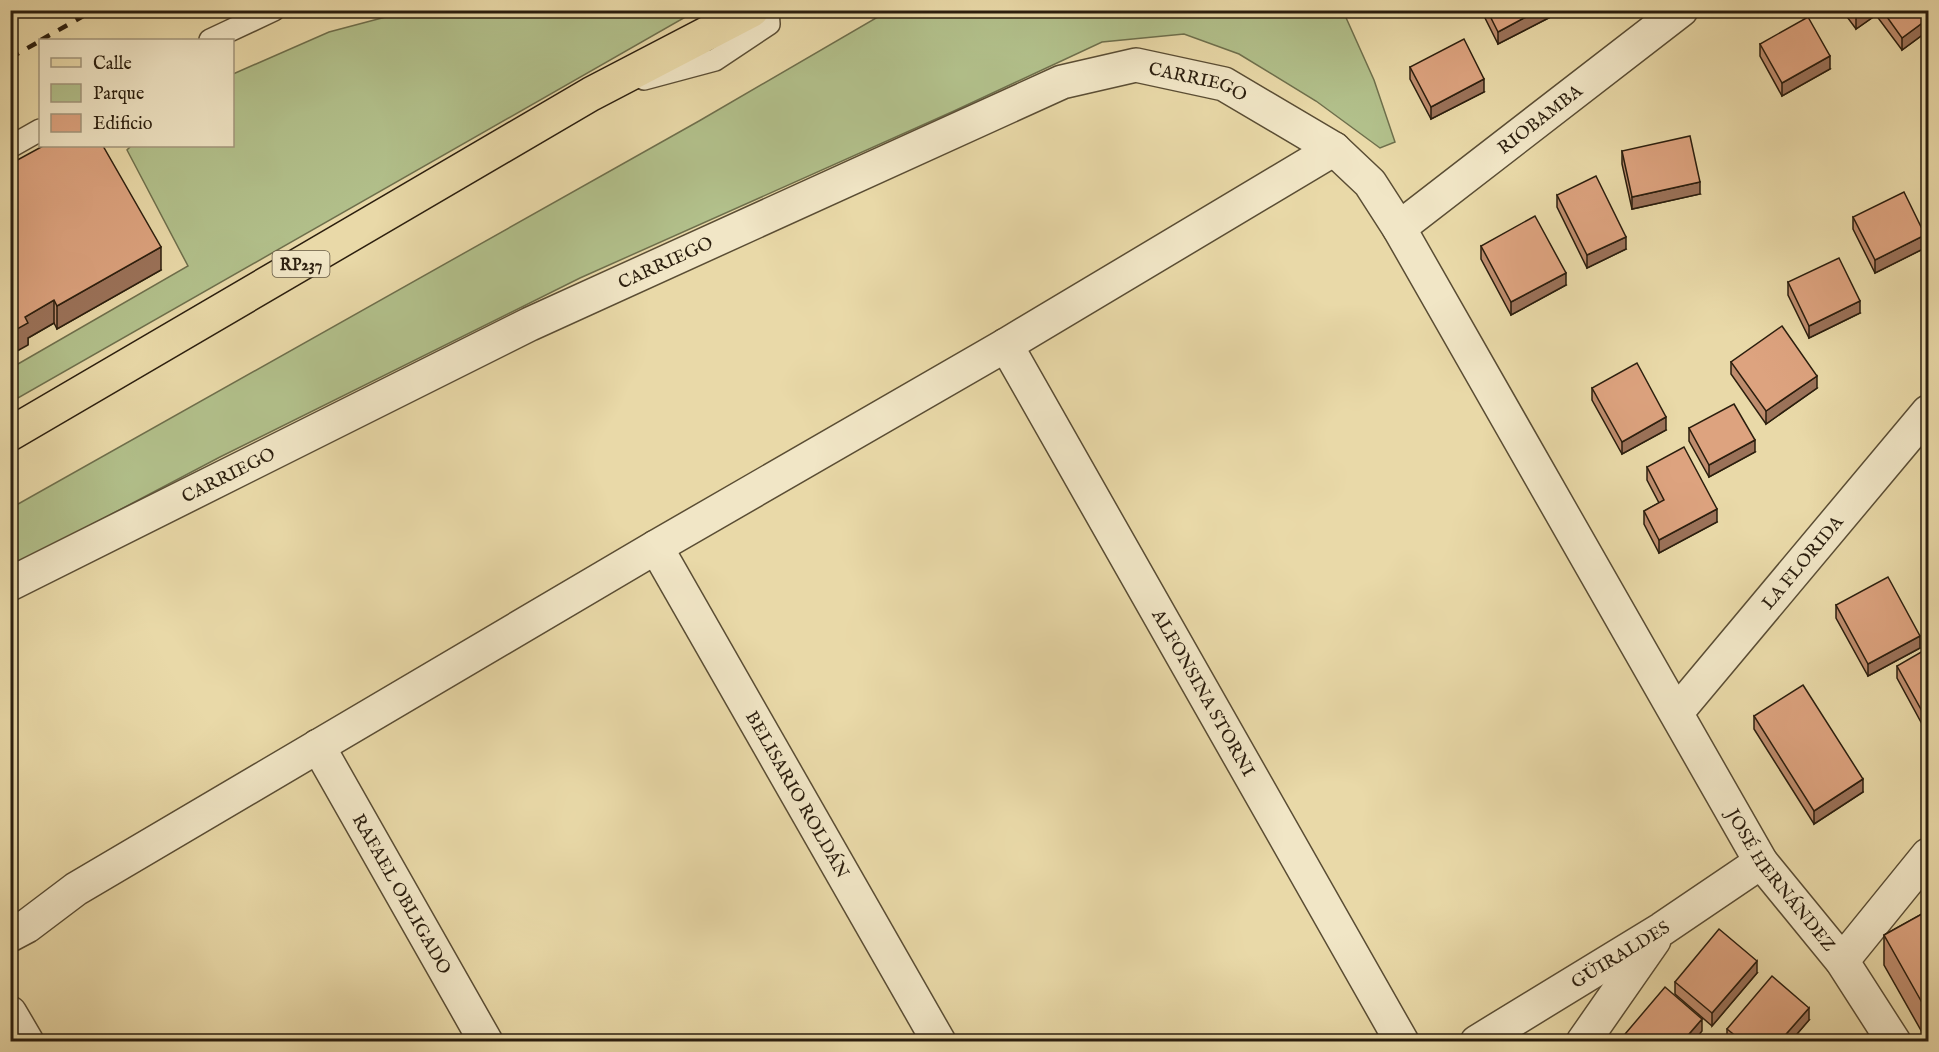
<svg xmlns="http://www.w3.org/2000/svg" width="1939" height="1052" viewBox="0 0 1939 1052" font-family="'IM FELL English',serif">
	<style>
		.green { fill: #b2c08b; stroke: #6e6f4c; stroke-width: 1.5 }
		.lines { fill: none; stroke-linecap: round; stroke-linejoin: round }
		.lane-casing { stroke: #5a4d34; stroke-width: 24 }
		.street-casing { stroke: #5a4d34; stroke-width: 36 }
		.primary-casing { stroke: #2b1e0e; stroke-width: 36 }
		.lane { stroke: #f1e6c6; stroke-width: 21 }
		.street { stroke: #f1e6c6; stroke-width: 33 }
		.primary { stroke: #e9d9a8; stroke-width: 33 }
		.rail { stroke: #2b1e0e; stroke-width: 4.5; stroke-dasharray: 10 10; stroke-linecap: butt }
		.wall { fill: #be8c6d; stroke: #2b1e0e; stroke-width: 1.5 }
		.shaded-wall { fill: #9b7259; stroke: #2b1e0e; stroke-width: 1.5 }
		.building { fill: #dda37f; stroke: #2b1e0e; stroke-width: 1.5 }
		.labels { text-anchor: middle; stroke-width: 5; stroke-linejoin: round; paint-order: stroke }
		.shield { fill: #f1e6c6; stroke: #665a45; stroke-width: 1.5 }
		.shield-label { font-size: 16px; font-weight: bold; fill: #2b1e0e }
		.street-label { font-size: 18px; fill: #2b1e0e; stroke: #f1e6c6 }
	</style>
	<rect width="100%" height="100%" fill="#e9d9a8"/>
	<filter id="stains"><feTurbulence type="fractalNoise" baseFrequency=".00333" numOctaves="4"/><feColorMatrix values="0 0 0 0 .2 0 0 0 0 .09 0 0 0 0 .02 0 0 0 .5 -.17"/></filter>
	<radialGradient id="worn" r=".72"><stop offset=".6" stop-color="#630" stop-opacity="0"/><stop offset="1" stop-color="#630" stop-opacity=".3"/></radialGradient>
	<!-- green -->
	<path class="green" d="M412,10l284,1 -685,391v-34l177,-102 -61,-116 4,-4h101l1,-72 96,-42z
		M888,11h455l31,69 21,62 -15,6 -64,-47 -77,-47 -55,-20 -82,8 -148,69 -374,167 -360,179 -209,110v-59l688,-387z"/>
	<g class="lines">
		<!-- lane casing -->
		<g class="lane-casing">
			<path id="lane" d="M210,40l64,-30
				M644,79l71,-19 54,-36 -1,-14
				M10,147l30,-17"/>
		</g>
		<!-- street casing -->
		<g class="street-casing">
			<g id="street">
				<path id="s1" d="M1399,228l282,-218"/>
				<path id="s2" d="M1006,345l396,697"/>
				<path id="s3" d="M656,547l283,495"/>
				<path id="s4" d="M10,584l520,-260 532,-242 74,-17 88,19 110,65 36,34 29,45 362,634 81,99 52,81"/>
				<path id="s5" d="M1677,712l251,-300"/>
				<path id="s6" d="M318,746l168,296"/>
				<path d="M10,935l17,-9 49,-37 580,-342 350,-202 328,-196"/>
				<path d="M1842,961l86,-106"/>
				<path d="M10,1013l17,29"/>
				<path id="s7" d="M1477,1042l185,-113 99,-67"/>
				<path d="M1583,1042l71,-102"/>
			</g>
		</g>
		<!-- primary casing -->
		<g class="primary-casing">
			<path id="primary" d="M10,434l581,-340 161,-84"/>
		</g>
		<!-- lane -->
		<use href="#lane" class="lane"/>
		<!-- street -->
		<use href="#street" class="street"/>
		<!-- primary -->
		<use href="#primary" class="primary"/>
		<!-- rail -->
		<path class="rail" d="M41,40l53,-30
			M10,58l30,-17"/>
	</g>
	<!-- wall -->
	<path class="wall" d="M1481,10h83l-66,34z
		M1842,10h87v20l-27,20 -26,-35 -20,14z
		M1760,44l70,25 -48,27 -22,-40z
		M1410,67l74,25 -53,27 -21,-40z
		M1622,151l78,43 -68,15 -10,-45z
		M10,164l151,106 -104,59 -3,-6 -26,15v7z
		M1557,195l69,54 -39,19 -30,-61z
		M1853,217l72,31 -50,25 -22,-44z
		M1481,246l85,39 -55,30 -30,-56z
		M1788,282l72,31 -51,25 -21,-43z
		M1731,362l86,26 -51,36 -35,-50z
		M1592,388l74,42 -44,24 -30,-54z
		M1689,428l66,24 -46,25 -20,-36z
		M1647,467l70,55 -58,31 -15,-29v-13l15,-8 -12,-23z
		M1929,561v24l-5,-10v-12z
		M1836,605l84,43 -52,28 -32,-58z
		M1929,660v60l-7,4 -25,-46v-12z
		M1754,716l109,76 -49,32 -60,-95z
		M1929,910v131h-2l-43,-76v-30z
		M1757,973l-45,53 -37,-32v-12z
		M1809,1020l-18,21h-64v-12z"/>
	<!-- shaded-wall -->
	<path class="shaded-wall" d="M1539,10h25l-66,34v-12z
		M1865,10h11v5l-20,14v-12z
		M1929,18v12l-27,20v-12z
		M1830,56v13l-48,27v-13z
		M1484,79v13l-53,27v-12z
		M1700,182v12l-68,15v-12z
		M1925,235v13l-50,25v-13z
		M1626,237v12l-39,19v-13z
		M161,247v23l-104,59v-23z
		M1566,273v12l-55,30v-13z
		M54,300v23l-26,15v7l-18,10v-22l15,-16z
		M1860,301v12l-51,25v-12z
		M1817,376v12l-51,36v-13z
		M1666,417v13l-44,24v-12z
		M1755,440v12l-46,25v-12z
		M1717,509v13l-58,31v-13z
		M1920,636v12l-52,28v-12z
		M1929,708v12l-7,4v-13z
		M1863,779v13l-49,32v-13z
		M1757,961v12l-45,53v-13z
		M1809,1008v12l-18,21h-11z
		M1702,1019v12l-8,10h-11z"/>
	<!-- building -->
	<path class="building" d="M1487,10h52l-41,22z
		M1852,10h13l-9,7z
		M1882,10h47v8l-27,20z
		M1808,17l22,39 -48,27 -22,-39z
		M1464,39l20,40 -53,28 -21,-40z
		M1690,136l10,46 -68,15 -10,-46z
		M43,146h60l58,101 -104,59 -3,-6 -29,17 3,6 -18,10v-169z
		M1596,176l30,61 -39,18 -30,-60z
		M1904,192l21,43 -50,25 -22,-43z
		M1535,216l31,57 -55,29 -30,-56z
		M1839,258l21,43 -51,25 -21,-44z
		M1782,326l35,50 -51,35 -35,-49z
		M1637,363l29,54 -44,25 -30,-54z
		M1734,404l21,36 -46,25 -20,-37z
		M1684,447l33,62 -58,31 -15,-29 20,-11 -17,-33z
		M1929,561v12l-5,-10z
		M1888,577l32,59 -52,28 -32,-59z
		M1923,651l6,9v48l-7,3 -25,-45z
		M1803,685l60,94 -49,32 -60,-95z
		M1929,910v105l-45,-80z
		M1719,929l38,32 -45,52 -37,-31z
		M1772,976l37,32 -29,33h-38l-15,-12z
		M1665,987l37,32 -19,22h-61l-2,-1z"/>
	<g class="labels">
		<!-- shield labels -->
		<rect class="shield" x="272.5" y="251" width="57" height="26" rx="4.5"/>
		<g class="shield-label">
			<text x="301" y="270">RP237</text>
		</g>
		<!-- street labels -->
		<g class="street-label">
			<text dy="6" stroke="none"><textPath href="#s4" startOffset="1306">CARRIEGO</textPath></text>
			<text dy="6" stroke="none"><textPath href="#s1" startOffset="178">RIOBAMBA</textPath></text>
			<text dy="6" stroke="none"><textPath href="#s4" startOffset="730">CARRIEGO</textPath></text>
			<text dy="6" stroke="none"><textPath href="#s4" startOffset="244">CARRIEGO</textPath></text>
			<text dy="6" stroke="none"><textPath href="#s5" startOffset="195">LA FLORIDA</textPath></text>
			<text dy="6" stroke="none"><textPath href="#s2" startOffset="400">ALFONSINA STORNI</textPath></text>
			<text dy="6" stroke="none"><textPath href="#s3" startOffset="285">BELISARIO ROLDÁN</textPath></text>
			<text dy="6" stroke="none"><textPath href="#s4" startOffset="2319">JOSÉ HERNÁNDEZ</textPath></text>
			<text dy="6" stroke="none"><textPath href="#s6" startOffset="170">RAFAEL OBLIGADO</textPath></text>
			<text dy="6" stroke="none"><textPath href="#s7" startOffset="168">GÜIRALDES</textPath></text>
		</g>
	</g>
	<!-- margin -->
	<rect width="1939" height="1052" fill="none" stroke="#e9d9a8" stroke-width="36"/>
	<rect x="12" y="12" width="1915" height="1028" fill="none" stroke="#2b1e0e" stroke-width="3"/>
	<rect x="18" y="18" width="1903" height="1016" fill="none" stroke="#2b1e0e" stroke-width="1.5"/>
	<!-- legend -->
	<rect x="39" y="39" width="195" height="108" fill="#f1e6c6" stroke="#a2967c" stroke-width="1.5"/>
	<rect x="51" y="58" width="30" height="9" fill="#e9d9a8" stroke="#a2967c" stroke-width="1.5"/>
	<text x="93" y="69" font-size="18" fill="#2b1e0e">Calle</text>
	<rect x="51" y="84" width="30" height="18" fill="#b2c08b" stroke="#a2967c" stroke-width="1.5"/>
	<text x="93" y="99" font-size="18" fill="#2b1e0e">Parque</text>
	<rect x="51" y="114" width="30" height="18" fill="#dda37f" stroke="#a2967c" stroke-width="1.5"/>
	<text x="93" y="129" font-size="18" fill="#2b1e0e">Edificio</text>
	<rect width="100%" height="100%" filter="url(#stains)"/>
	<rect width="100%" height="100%" fill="url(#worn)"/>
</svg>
